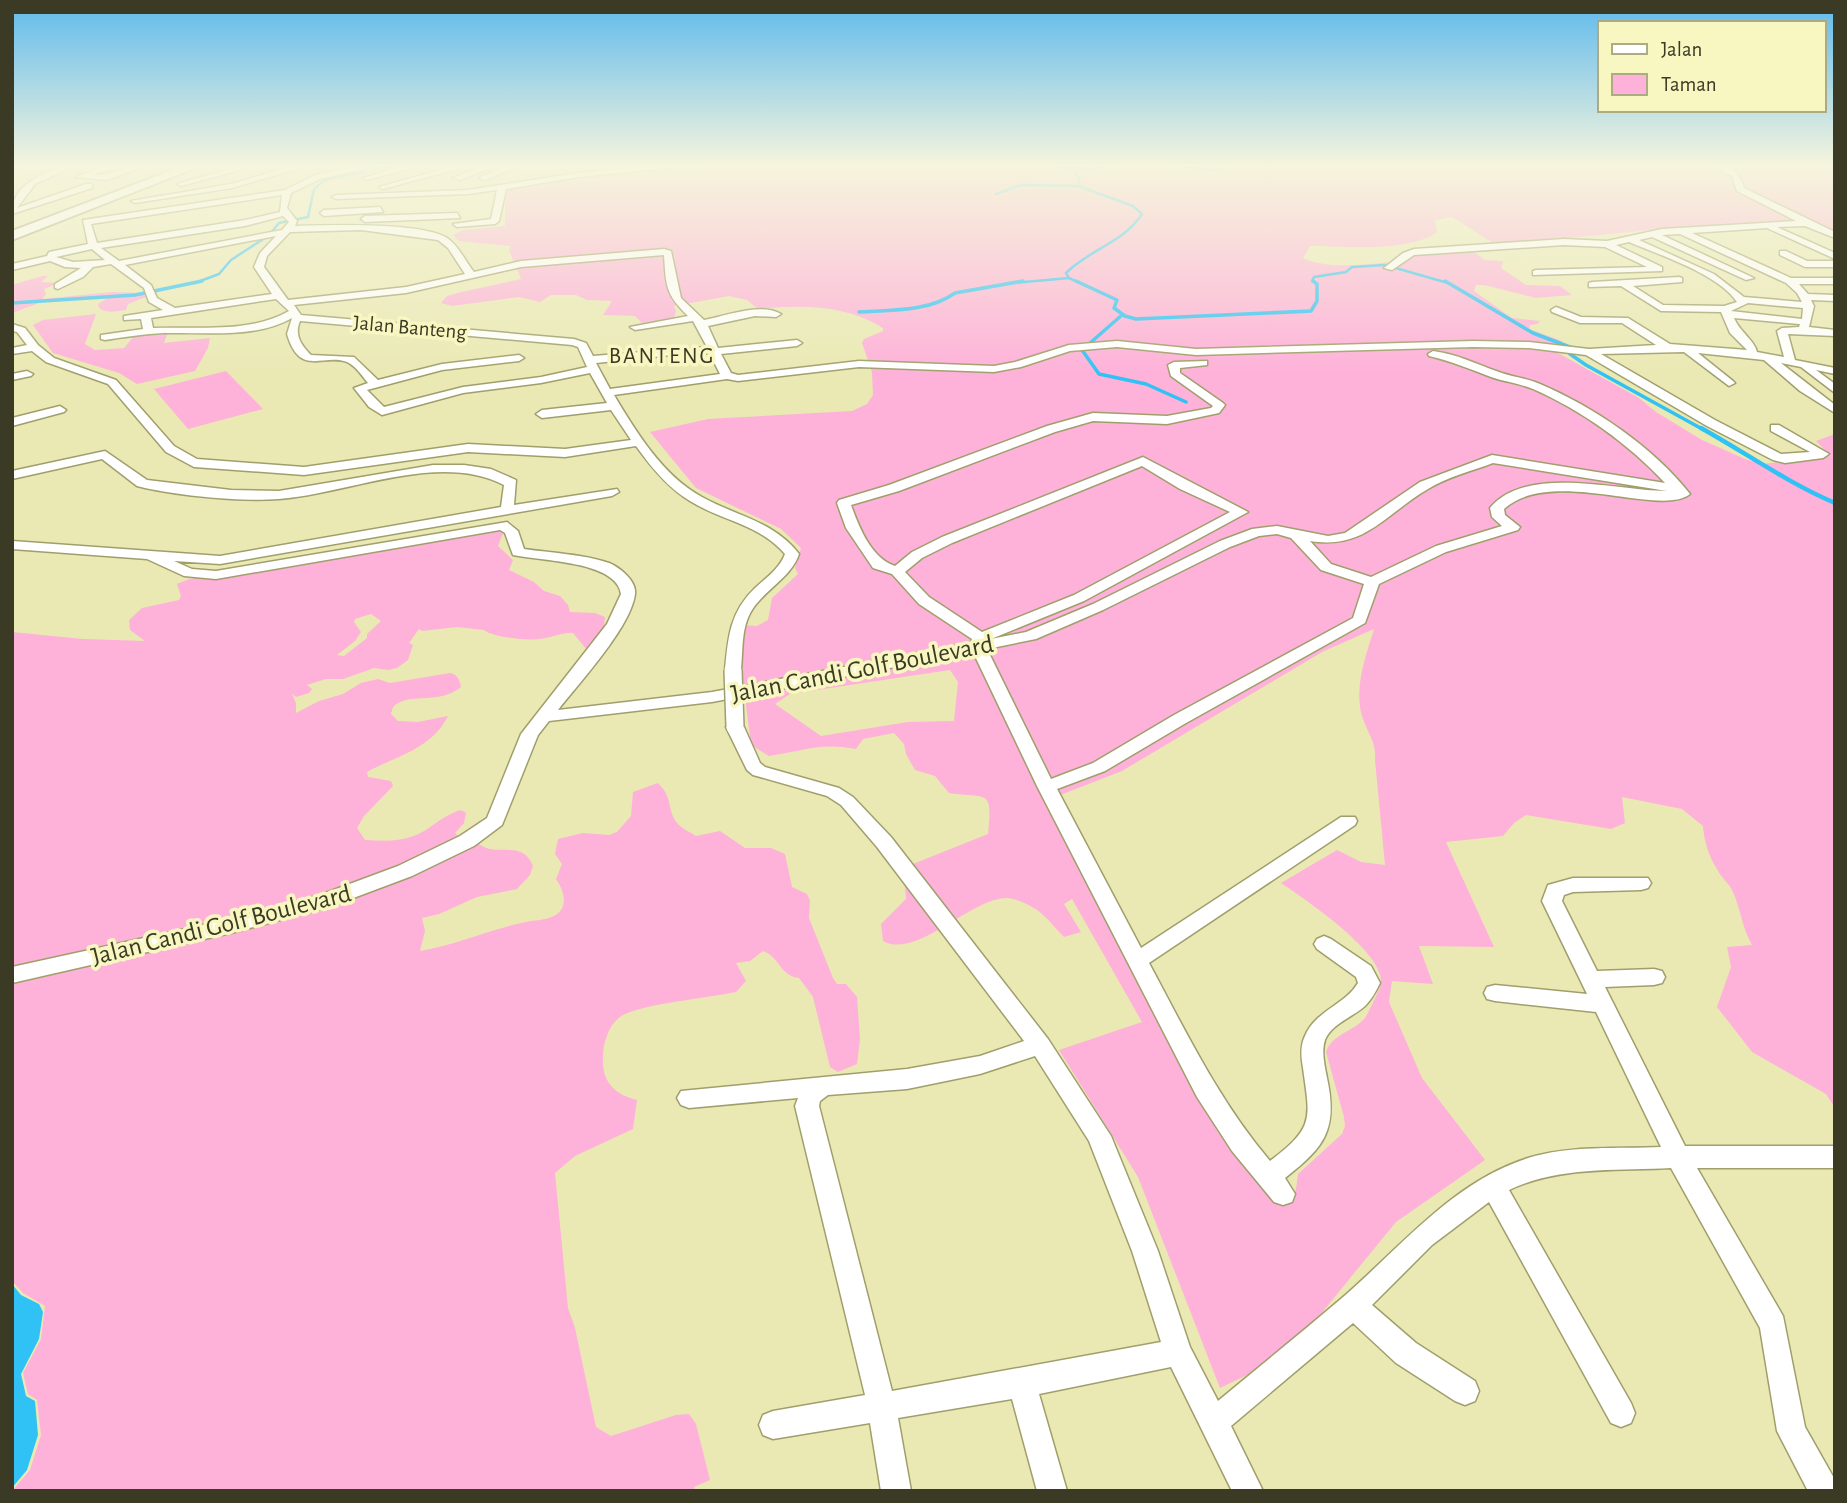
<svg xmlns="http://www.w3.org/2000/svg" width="1847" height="1503" viewBox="0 0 1847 1503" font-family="'Alegreya Sans',sans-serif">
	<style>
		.green { fill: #feb1d9; fill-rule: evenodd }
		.water { fill: #30c2f4 }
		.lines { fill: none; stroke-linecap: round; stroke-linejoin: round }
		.stream-far2 { stroke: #30c2f4; stroke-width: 2.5 }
		.stream-far1 { stroke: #30c2f4; stroke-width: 3.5 }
		.stream { stroke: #30c2f4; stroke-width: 4.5 }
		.minor-casing { stroke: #a09f6c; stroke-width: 3 }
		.highway-casing { stroke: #a09f6c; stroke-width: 4 }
		.minor { fill: #fff; fill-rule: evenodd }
		.highway { fill: #fff; fill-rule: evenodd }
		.minor-bridge-casing { stroke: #a09f6c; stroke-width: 20; stroke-linecap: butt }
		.minor-bridge { stroke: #fff; stroke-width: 17 }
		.labels { text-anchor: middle; stroke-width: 7; stroke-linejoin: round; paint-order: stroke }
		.far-street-label { font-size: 21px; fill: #3a3a25; stroke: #f8f7c1 }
		.far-neighbourhood-label { font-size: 23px; letter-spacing: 2px; fill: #3a3a25; stroke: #f8f7c1 }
		.street-label { font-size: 26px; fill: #3a3a25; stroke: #f8f7c1 }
	</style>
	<rect width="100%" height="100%" fill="#eae9b4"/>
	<!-- green -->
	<path class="green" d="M700,165h1135v68l-45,-11 -99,4 -195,19 -44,-28 -17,3 2,12c-29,21 -92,14 -127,14l-7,12c28,13 71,5 102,3 15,-14 47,-10 66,-11l14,10 18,1 -2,7 25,17 34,1 12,9 -36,3 -52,-13h-8l-2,6 38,27 28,3 -3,3 -7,1 -1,4 33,12 -2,3 -10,1 8,8 81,45 17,14 46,28 43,19 17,5 69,-8 -15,-15 19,-7v674l-9,-14 -74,-42 -35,-45 14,-40 -4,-20 25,-2c-10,-17 -11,-35 -19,-53 -3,-8 -12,-14 -16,-23 -8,-12 -13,-28 -14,-43l-21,-17 -60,-12 3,26 -14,6 -85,-14 -12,8 -11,13 -57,6 48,105 -75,-1 14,38 -41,-3 -3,21 33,76 63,82 -89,62 -76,93 -21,21 -52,39 -27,13 -82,-211 -79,-127 83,-28 -70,-123 -8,5 17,28 -17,5c-10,-10 -20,-24 -32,-30 -7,-4 -18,-9 -25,-9 -37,0 -90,62 -124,43l-2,-17 25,-25 -1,-14 8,-21 75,-30c5,-47 -1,-35 -39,-41l-14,-17 -20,-6 -9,-16 -2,-10 -10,-11 -31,6 -7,10c-35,-7 -54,2 -87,7l-18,-11 -11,-88 2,-32 15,1 11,-6 4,-22 26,-24 -3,-6 6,-20 -20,-19 -85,-41 -46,-56 58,-13 144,-8 15,-7 6,-9 -1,-23 -10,-29 2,-4 19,-8v-3c-39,-24 -81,-23 -125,-19l-11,-9 -18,-4 -55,10 2,5 -2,7 -32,5 -7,-7 -32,-1 9,-14 -25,-1 -11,-5h-25l-11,7 -21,-5 -67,9 -11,-3 6,-7 10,-3 64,-14 -12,-29 2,-4 -52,-5 -6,-6 10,-5 42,-4v-38l83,-13zM1374,629c-8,26 -19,56 -13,83 4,18 16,29 14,48l10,105 -24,-3 -24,-12 -56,33c22,15 105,70 100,101 -1,4 -13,30 -16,34 -11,13 -34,17 -39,34l18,65 1,9 -3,8 -44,40c-2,17 -2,25 -18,32l-63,-75 -172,-330 77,-30 200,-119zM950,670l8,12 -4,39 -46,1 -87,14 -46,-32 15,-10z
		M42,276h6l-7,6 18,1 -15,6 2,5 -4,5 70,-7 34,1 3,3 -21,8 -2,6c-9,1 -19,4 -27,-2l-1,-4 9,-6 -3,-2 -62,6 -30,11v-28z
		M96,314l-11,30 10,6 29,-2 11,-13 33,-3 -4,11 46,-5 -2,10 -13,23 -58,13 -18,-11 -66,-20 -20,-28 10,-5z
		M226,371l37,38 -75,20 -34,-40z
		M492,529l11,4 -5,13 15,14 -4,10 25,12 10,9 16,5 8,9 2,7 25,1 10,4 -1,11 -17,22 -14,-17c-12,-1 -22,5 -34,6 -10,2 -48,-2 -55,-9l-27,-3 -35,4 -3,-2 -10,14 4,2 -5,15 -11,8 -9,2 -14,-2 -31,11h-17l-19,6 5,4 -3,4 -13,4 -4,-3 4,9v10l23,-12 24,-7 18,-11 17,-4 12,4 60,-10c7,1 10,7 11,14 -24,19 -51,4 -68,20l-2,7 7,7 20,1 30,-6c-16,33 -52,40 -81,56l1,5 23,4 2,5 -29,30 -7,12 8,12c18,1 35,2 51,-5 17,-7 23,-18 45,-25l5,3 -2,10 -9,10 11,10 11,-1c17,18 45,-5 56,24l-3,9 -13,14 -40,8 -38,17 -17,4 3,13 -5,20c36,-6 70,-22 106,-29 9,-2 24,-2 31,-8 12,-9 6,-25 -1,-35l6,-15 -7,-10 3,-15 25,-6 26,2 8,-3 14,-16 2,-24 25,-9c16,16 8,25 19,40 4,5 13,9 19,13l24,-5 25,17h26l14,6 7,33 15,7 3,6 -1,18 24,60 4,6h9l11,13 3,42 -3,25 -19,8 -8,-5 -17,-70 -14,-19c-19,-2 -19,-21 -36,-27l-13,10 -14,2 10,18 -10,11c-29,6 -86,11 -111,22 -18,9 -23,32 -22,51 2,21 15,30 34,35l-4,29 -58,27 -20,17 13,135 7,20 21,99 15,9 65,-21 13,-1 7,10 14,56 -16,7 1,4h-683l18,-21 11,-35 -4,-35 -9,-6 -5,-21 18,-34 4,-33 -22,-13 -11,-12v-649l71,7 62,2 -15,-11 -1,-10 13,-12 37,-8 2,-4 -4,-12 12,-5zM371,614l10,7 -14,13v4l-23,18 -7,-1 18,-14 6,-9 -7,-10 1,-3z"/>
	<!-- water -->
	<path class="water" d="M12,1284l9,11 18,9 4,8 -4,27 -18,35 5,22 9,5 3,34 -11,35 -15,18z"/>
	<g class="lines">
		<!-- stream-far2 -->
		<path class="stream-far2" d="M1057,165l16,5 6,8 -1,8 55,20 9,8c-19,29 -52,35 -76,59l3,5 11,5
			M1174,165l46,6
			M1072,168l22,1 12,-4
			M996,194l25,-9 57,1
			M195,283l24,-9 12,-14 37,-24 11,-13 29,-6 6,-28 11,-9 74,-15
			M1013,283l56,-5
			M1315,283l-3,-2 2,-4 32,-5 6,-5 33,-2 63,18"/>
		<!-- stream-far1 -->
		<path class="stream-far1" d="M1076,281l41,19 -3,8 11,8 11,3 175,-8 6,-10v-17l-4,-3
			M1445,281l88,52 42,16 -5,5 16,11 118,65
			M12,303l123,-8 67,-14
			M859,312c30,-2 70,0 96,-19l68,-12
			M1122,315l-40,35 17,24 47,10 40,18"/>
		<!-- stream -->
		<path class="stream" d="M1701,428c45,25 87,55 134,75"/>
		<!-- minor casing -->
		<g class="minor-casing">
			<path id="minor" d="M18,165h12l-18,7v-5z
				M65,165h11l-41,19 -18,24 69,-24h6v4l-80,26c0,-30 29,-39 53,-49z
				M107,165h13l-27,10c20,1 35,-10 55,-10l-41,15 -31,-3z
				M244,165h14l-77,21 -4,-2z
				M296,165h14l-78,23 -97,15 -4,-2 100,-17z
				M363,165h17l-60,14 -29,14 -4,15 10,13 -2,5c33,-1 127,-4 152,12 12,8 18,23 27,34l47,-11 143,-12 7,2 10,47 23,22c21,-4 58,-18 77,-6l-5,3 -21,-1 -47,10 10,22 79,-8 5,3 -5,3 -76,8 10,19 7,2 121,-14 135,5 21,-4 54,-17 48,-4 79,8 277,-8 56,1 60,7 67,-4 -34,-22h-42l-28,-11 -1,-2 5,-3 25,10 47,1 42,26 77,6 -17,-17 -9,-21 -60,-1 -40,-25 -32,1v-4l3,-1 87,-5 3,1v4l-49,4 30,19 61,1 13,-4c-19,-28 -77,-47 -108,-60l-13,3 46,22v4l-129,4v-4l3,-1 111,-3 -42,-20 -41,-2 -150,10 -22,15 -8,-2 19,-15 11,-4 150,-10 43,2 55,-12 134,-8 -59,-30 -5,-15 -9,-4 -4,-7c14,0 21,10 25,23l91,44v6l-30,-12 -28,1 58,26v6l-68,-31 -75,5 99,45h44v6h-36l9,10 27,1v6l-24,-1 3,6 -5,21 26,3v6l-47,-2 7,26 40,8v6l-19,-4 19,14v9l-34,-26 -20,-4 54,42v8l-35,-22 -36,-31 -66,-7 35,28 2,2 -6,3 -45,-34 -83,2 114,66 66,34 29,-2 -39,-21v-6h8l50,29 -6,4 -38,5 -12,-3 -66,-34 -121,-71 -57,-7 -56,-1 -277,8 -79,-8 -47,4 -49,16 -27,5 -135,-5 -121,14 -11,-2 -113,16c22,37 49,81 88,102 34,19 72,24 97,57 -8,24 -34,35 -47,56 -11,17 -9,40 -11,60l-8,5 -8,-5c3,-33 5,-58 30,-82 11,-10 25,-20 30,-34 -26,-30 -63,-33 -95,-53 -22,-13 -39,-34 -54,-55l-71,11 -97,-5 -164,23 -110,-8 -28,-15 -58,-68 -62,-22 -14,-11 -20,3v-6l15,-3 -10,-13 -5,-1v-7l13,4 13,17 16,13 62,22 58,66 23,13 107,8 164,-23 97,5 66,-9 -20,-30 -69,8 -6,-4 6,-4 65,-7 -17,-30 -49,10 -78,10 -81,22 -13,-8 -15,-19 14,-5c-6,-7 -12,-17 -21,-21 -24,-9 -47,16 -60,-28l5,-16c-36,21 -88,14 -128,15 -20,1 -39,4 -59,7l-4,-1v-4l42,-6 -2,-10 -17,1v-4l39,-6 -14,-8 -5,-14 -33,-24 -18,3 -10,10 -25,12 -3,-1v-4l26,-16 -16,-1 -15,-6 -38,9v-6l35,-8 2,-4 39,-8 -5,-24 202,-30 30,-15zM282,195l-2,17 -35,8 -148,23 -6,-19zM283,216l6,6 -7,8 -163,31 -18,-13 144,-22zM361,230l77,10 10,8 17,26 -59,13 -118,13 -24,-33 3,-11 23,-24zM1680,234l106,49 11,10 5,9 -58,-5 -30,-23 -75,-34 13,-3 94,43 8,-2 -92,-43zM276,236l-16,17 -6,14 18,27 -97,14 -18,-10 -6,-13 -26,-20zM92,249l13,11 -32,2 -17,-5zM664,255c2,30 1,39 24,61l-58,11 5,3 58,-9 14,26 -114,9 -7,-13 -12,-4 -273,-24 -7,-10 112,-12 115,-26zM276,299l13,12c-40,23 -93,15 -136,17l-2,-10zM1748,303l55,5 -1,11 -71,-8zM1734,318l65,6h1l-1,3 -17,1 -5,3 7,26 -27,-5c-2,-11 -17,-20 -23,-34zM300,321l272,24 6,2 9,20 -46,10 -78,10 -79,20 -17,-17 75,-20 77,-9 5,-3 -5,-3 -77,9 -64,16 -24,-23 -43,-2c-10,-10 -17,-20 -11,-34zM700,352l10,2 10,20 -110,15 -14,-26z
				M408,165h14l-55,15 -4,-2z
				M458,165h14l-89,24 -4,-2z
				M485,165h12l-37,15 -7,-2z
				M508,165h12l-34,15 -7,-2z
				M661,165h34l-116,12 -73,12 -7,32 -4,3 -38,3 -4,-3 38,-5 6,-29 -29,4 -132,5 -4,-2 4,-2 132,-5 111,-17z
				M380,207l3,5 -59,4 -4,-3 4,-3z
				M457,213l3,5 -95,4 -4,-3 4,-3z
				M1780,251h6l21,10h28v6h-30l-25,-12z
				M1433,351c24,3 43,13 66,21 13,5 28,6 41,12 54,23 113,63 150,110 -29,24 -139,-28 -186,15l1,6 15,12 -2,3 -72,22 -67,32 -14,39 -179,100 -81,48 -48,18 84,159 200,-131h14l2,4 -2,4 -206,138c37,69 70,138 121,198 45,-34 40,-42 33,-93 -2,-11 -3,-22 2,-32 11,-26 40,-31 53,-53l-2,-6 -39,-28 -3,-5 3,-5 7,-3 7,3 40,27 9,17c-4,8 -8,16 -15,23 -12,11 -34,18 -40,34 -4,12 0,27 2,38 11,51 -2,69 -42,100l10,16 -3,8 -9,3 -9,-3 -42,-51 -35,-54 -160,-311 -64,-134 -261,50 -163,19 -11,14 -36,90 -28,21 -62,30 -80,30 -97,26 -223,51v-16l223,-49 85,-23 78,-29 62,-30 27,-18 34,-84 86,-110 14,-30c-4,-33 -81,-33 -108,-39l-8,-22 -5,-3 -284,49 -32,-3 -37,-17 -135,-10v-8l208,15 281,-49 3,-22c-65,-34 -156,9 -225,14 -38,3 -97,-3 -134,-11l-8,-2 -35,-27 -90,20v-8l93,-20 42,29 84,10 48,1 154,-26h31l27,4 25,11 -2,25 103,-16 2,3 -7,4 -392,68 -46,-3 18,8 24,2 291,-49 11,9 6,18c27,4 59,5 85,14 10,4 28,18 26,31 -4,33 -56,89 -77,116l154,-18 259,-49 1,-4 -53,-35 -27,-30 -19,-6 -27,-40 -9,-25 2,-3 50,-15 158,-59 46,-13 74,3 44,-8 2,-2 -42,-30 -3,-11 6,-3 33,-1v4l-27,3v5l43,30 2,2 -6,8 -52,11 -74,-3 -38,11 -156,59 -48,14c8,22 20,53 44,61l17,-14 30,-15 201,-80 105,55 -164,89 -93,38 35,-7 67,-28 127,-63 32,-12 25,-3 51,10 17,-3 75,-51 72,-27 173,28c-36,-39 -84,-73 -132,-94 -14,-6 -28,-7 -42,-12 -21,-8 -40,-16 -62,-21l-1,-2zM1493,463l174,28c-50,0 -141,-27 -177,17l2,9 10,9 -66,20 -65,31 -40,-13 -21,-23c55,9 75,-27 118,-52 19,-12 44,-18 65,-26zM1142,466l38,23 50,23 -156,83 -92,37 -53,-35 -24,-25 17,-14 30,-15zM1277,534l14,4 30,32 43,14 -11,34 -179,97 -81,48 -42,16 -64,-130 49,-10 67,-29 127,-63 29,-11z
				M27,371l6,3 -2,2 -19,4v-6z
				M60,406l6,4 -2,2 -52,14v-8z
				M735,722l9,5 16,36 5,4 74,21 14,9 38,40 157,202 63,97 47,115 32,96 28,54c41,-34 83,-68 124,-103 58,-50 110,-116 186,-140 41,-13 90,-9 133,-11l-65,-135 -101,-11 -8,-2 -3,-6 3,-6 8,-2 92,9 -45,-93 6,-16 25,-7h75l3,5 -3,5 -7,2 -68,2 -9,3 -2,6 35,70 57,-2 8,2 3,6 -3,6 -8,2 -49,2 80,159h150v22h-138l86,148 22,111 30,53v11h-27l-31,-60 -17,-103 -89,-160c-54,3 -112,-2 -162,22l122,213 4,10 -4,10 -10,4 -10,-4 -122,-221 -57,43 -60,60 44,38 59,38 4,10 -4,10 -10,4 -10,-4 -59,-38 -43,-40 -122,103 32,65h-31l-61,-124 -132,27 28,97h-30l-25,-92 -114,19 13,73h-30l-11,-68 -97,16 -10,-4 -4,-10 4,-10 10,-4 92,-16 -70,-289 3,-8 -109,10 -8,-3 -4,-7 4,-7 226,-22 73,-13 44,-15 -147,-194 -36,-42 -14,-9 -74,-21 -6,-5 -21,-43zM1035,1056l54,85 43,110 29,91 -269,49 -73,-285 1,-5 8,-6 79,-6 73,-15z"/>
		</g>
		<!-- highway casing -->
		<g class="highway-casing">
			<path id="highway" d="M186,165h17l-191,75v-9z"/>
		</g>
		<!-- minor -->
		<use href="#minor" class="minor"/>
		<!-- highway -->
		<use href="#highway" class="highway"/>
		<!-- minor-bridge casing -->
		<g class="minor-bridge-casing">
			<path id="minor-bridge" d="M733,670l2,57"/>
		</g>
		<!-- minor-bridge -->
		<use href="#minor-bridge" class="minor-bridge"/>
	</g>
	<!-- sky -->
	<linearGradient id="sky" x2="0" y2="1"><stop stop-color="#5ebaed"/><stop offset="0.44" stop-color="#f6f5dd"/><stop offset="1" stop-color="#f6f5dd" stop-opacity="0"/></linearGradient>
	<rect width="1847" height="376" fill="url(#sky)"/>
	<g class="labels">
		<!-- far-street labels -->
		<g class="far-street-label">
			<text transform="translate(410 327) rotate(5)" y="7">Jalan Banteng</text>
		</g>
		<!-- far-neighbourhood labels -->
		<g class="far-neighbourhood-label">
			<text x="662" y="363">BANTENG</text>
		</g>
		<!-- street labels -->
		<g class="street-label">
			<text transform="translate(862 668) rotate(-11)" y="9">Jalan Candi Golf Boulevard</text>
			<text transform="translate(221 924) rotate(-14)" y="9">Jalan Candi Golf Boulevard</text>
		</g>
	</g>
	<!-- border -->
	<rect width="1847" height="1503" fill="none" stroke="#3a3a25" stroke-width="28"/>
	<!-- legend -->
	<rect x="1598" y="21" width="228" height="91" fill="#f8f7c1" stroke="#acab83" stroke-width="2"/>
	<rect x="1612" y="44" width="35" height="10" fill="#ffffff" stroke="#acab83" stroke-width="2"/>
	<text x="1661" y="56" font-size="21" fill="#3a3a25">Jalan</text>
	<rect x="1612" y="74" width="35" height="21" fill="#feb1d9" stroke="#acab83" stroke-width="2"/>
	<text x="1661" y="91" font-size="21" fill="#3a3a25">Taman</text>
</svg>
